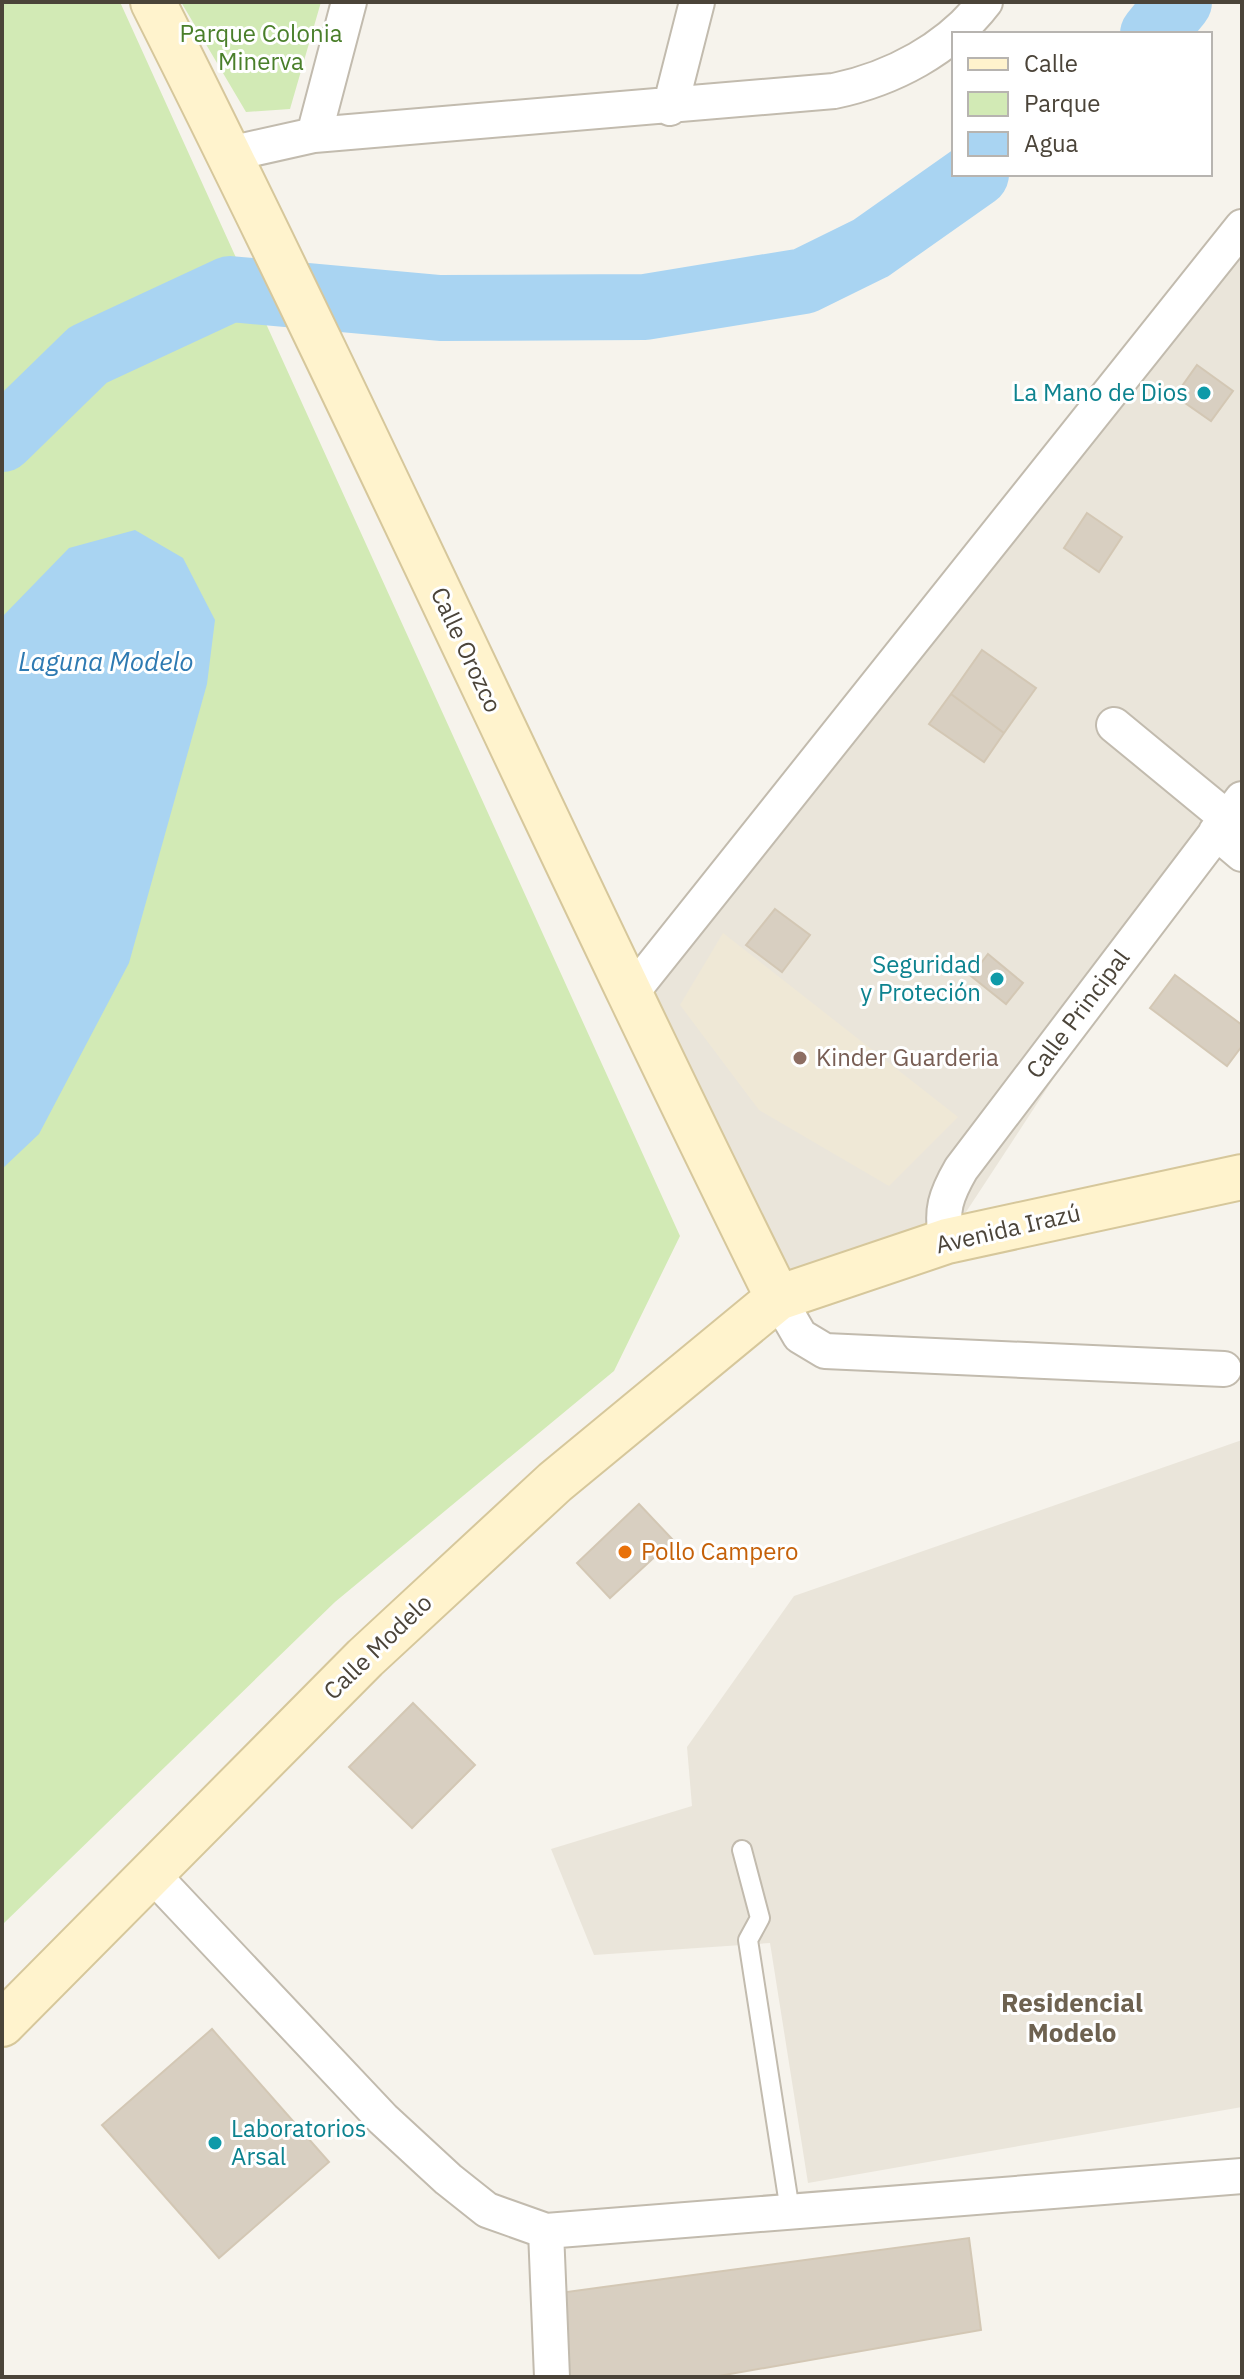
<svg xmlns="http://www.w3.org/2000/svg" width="1244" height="2379" viewBox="0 0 1244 2379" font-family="'IBM Plex Sans',sans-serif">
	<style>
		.residential { fill: #eae5da }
		.education { fill: #efe8d6 }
		.green { fill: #d2eab5 }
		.water { fill: #a9d4f2 }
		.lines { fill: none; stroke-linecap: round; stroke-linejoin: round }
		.river { stroke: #a9d4f2; stroke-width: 66 }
		.building { fill: #d8cfc1; stroke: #d3c7b4; stroke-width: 2 }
		.lane-casing { stroke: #c2bbae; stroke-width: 22 }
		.street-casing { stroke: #c2bbae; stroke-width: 38 }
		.secondary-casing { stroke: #d6c79b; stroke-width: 48 }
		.lane { stroke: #fff; stroke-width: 18 }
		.street { stroke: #fff; stroke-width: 34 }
		.secondary { stroke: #fff3cd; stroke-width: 44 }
		.culture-dot { fill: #0f9aa8; stroke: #fff; stroke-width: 3 }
		.education-dot { fill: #8d6e63; stroke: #fff; stroke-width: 3 }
		.food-dot { fill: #e8710a; stroke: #fff; stroke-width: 3 }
		.labels { text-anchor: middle; stroke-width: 6; stroke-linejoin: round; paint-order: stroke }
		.park-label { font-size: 24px; fill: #4a7f2a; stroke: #fff }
		.culture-label { font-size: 24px; fill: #0d838f; stroke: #fff; text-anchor: end }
		.street-label { font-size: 24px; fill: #4b4439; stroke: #fff }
		.education-label { font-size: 24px; fill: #785e54; stroke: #fff; text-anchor: start }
		.food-label { font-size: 24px; fill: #c56008; stroke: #fff; text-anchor: start }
		.water-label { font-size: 26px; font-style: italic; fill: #2e7ab2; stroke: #fff }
		.neighbourhood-label { font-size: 26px; font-weight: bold; fill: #6e6250; stroke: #fff }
	</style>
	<rect width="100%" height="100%" fill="#f6f3ec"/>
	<!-- residential -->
	<path class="residential" d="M1242,227v627l-27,-22 -268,409 -169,57 -150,-301z
		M1242,1440v667l-434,76 -38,-240 -176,12 -43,-106 141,-43 -5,-59 107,-151z"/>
	<!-- education -->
	<path class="education" d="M723,933l235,184 -69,69 -130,-76 -79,-105z"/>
	<!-- green -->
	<path class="green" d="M2,2h118l560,1234 -66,135 -279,231 -333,323z
		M181,2h140l-31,107 -44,3z"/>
	<!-- water -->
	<path class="water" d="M135,530l48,28 32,62 -8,64 -78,279 -90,171 -37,35v-552l67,-69z"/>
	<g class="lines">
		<!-- river -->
		<path class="river" d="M1153,34l26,-32
			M2,439l86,-84 142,-66 210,19 205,-1 159,-26 67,-33 105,-74"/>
	</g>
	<!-- building -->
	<path class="building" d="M1197,365l36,26 -22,30 -36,-25z
		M1087,513l35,24 -23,35 -35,-24z
		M982,650l54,38 -32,45 -53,-39z
		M951,694l53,39 -20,29 -55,-38z
		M775,909l35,26 -28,37 -36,-27z
		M988,954l35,29 -17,21 -35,-28z
		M1175,975l67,50v21l-15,20 -77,-58z
		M639,1504l34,36 -63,58 -33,-35z
		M413,1703l62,62 -63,63 -63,-61z
		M212,2029l117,133 -110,96 -117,-133z
		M969,2238l12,92 -268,47h-147l-7,-84z"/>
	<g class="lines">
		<!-- lane casing -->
		<g class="lane-casing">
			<path id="lane" d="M742,1850l18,68 -12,22 42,271"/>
		</g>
		<!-- street casing -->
		<g class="street-casing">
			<path id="street" d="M670,108l27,-106
				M314,135l35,-133
				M229,154l85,-19 520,-44c58,-12 115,-42 151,-89
				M1114,725l113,93
				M1216,832l26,22
				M628,997l614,-770
				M947,1241c-7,-30 -1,-46 14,-72l281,-370
				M778,1298l22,38 25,15 399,18
				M150,1872l233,247 65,60 39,31 59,21 696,-55
				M546,2231l6,146"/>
		</g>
		<!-- secondary casing -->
		<g class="secondary-casing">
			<path id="secondary" d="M153,2c216,429 412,867 625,1296
				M2,2024l363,-366 190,-176 223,-184 169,-57 295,-64"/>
		</g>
		<!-- lane -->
		<use href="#lane" class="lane"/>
		<!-- street -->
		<use href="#street" class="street"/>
		<!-- secondary -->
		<use href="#secondary" class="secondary"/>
	</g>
	<!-- markers -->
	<g class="culture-dot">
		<circle cx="1204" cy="393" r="8"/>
		<circle cx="997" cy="979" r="8"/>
		<circle cx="215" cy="2143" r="8"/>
	</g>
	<circle class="education-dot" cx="800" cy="1058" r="8"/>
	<circle class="food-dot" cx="625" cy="1552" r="8"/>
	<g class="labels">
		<!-- park labels -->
		<g class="park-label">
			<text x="261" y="42">Parque Colonia<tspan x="261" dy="28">Minerva</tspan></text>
		</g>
		<!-- culture labels -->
		<g class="culture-label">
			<text x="1188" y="401">La Mano de Dios</text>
			<text x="981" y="973">Seguridad<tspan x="981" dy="28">y Proteción</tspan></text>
			<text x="231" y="2137" text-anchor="start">Laboratorios<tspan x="231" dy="28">Arsal</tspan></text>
		</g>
		<!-- street labels -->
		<g class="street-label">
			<text transform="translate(466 650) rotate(65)" y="8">Calle Orozco</text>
			<text transform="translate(1078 1014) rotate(-53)" y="8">Calle Principal</text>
			<text transform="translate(1008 1229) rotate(-13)" y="8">Avenida Irazú</text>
			<text transform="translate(378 1647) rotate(-44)" y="8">Calle Modelo</text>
		</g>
		<!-- education labels -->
		<g class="education-label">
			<text x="816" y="1066">Kinder Guarderia</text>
		</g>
		<!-- food labels -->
		<g class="food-label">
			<text x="641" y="1560">Pollo Campero</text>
		</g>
		<!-- water labels -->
		<g class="water-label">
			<text x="106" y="671">Laguna Modelo</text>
		</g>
		<!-- neighbourhood labels -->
		<g class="neighbourhood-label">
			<text x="1072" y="2012">Residencial<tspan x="1072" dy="30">Modelo</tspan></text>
		</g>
	</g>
	<!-- border -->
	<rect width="1244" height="2379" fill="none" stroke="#4b4439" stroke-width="8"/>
	<!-- legend -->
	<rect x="952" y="32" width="260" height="144" fill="#ffffff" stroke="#b7b4b0" stroke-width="2"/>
	<rect x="968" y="58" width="40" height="12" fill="#fff3cd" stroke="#b7b4b0" stroke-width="2"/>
	<text x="1024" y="72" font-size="24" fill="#4b4439">Calle</text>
	<rect x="968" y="92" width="40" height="24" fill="#d2eab5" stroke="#b7b4b0" stroke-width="2"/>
	<text x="1024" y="112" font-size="24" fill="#4b4439">Parque</text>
	<rect x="968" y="132" width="40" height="24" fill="#a9d4f2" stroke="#b7b4b0" stroke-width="2"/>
	<text x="1024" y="152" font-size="24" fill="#4b4439">Agua</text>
</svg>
